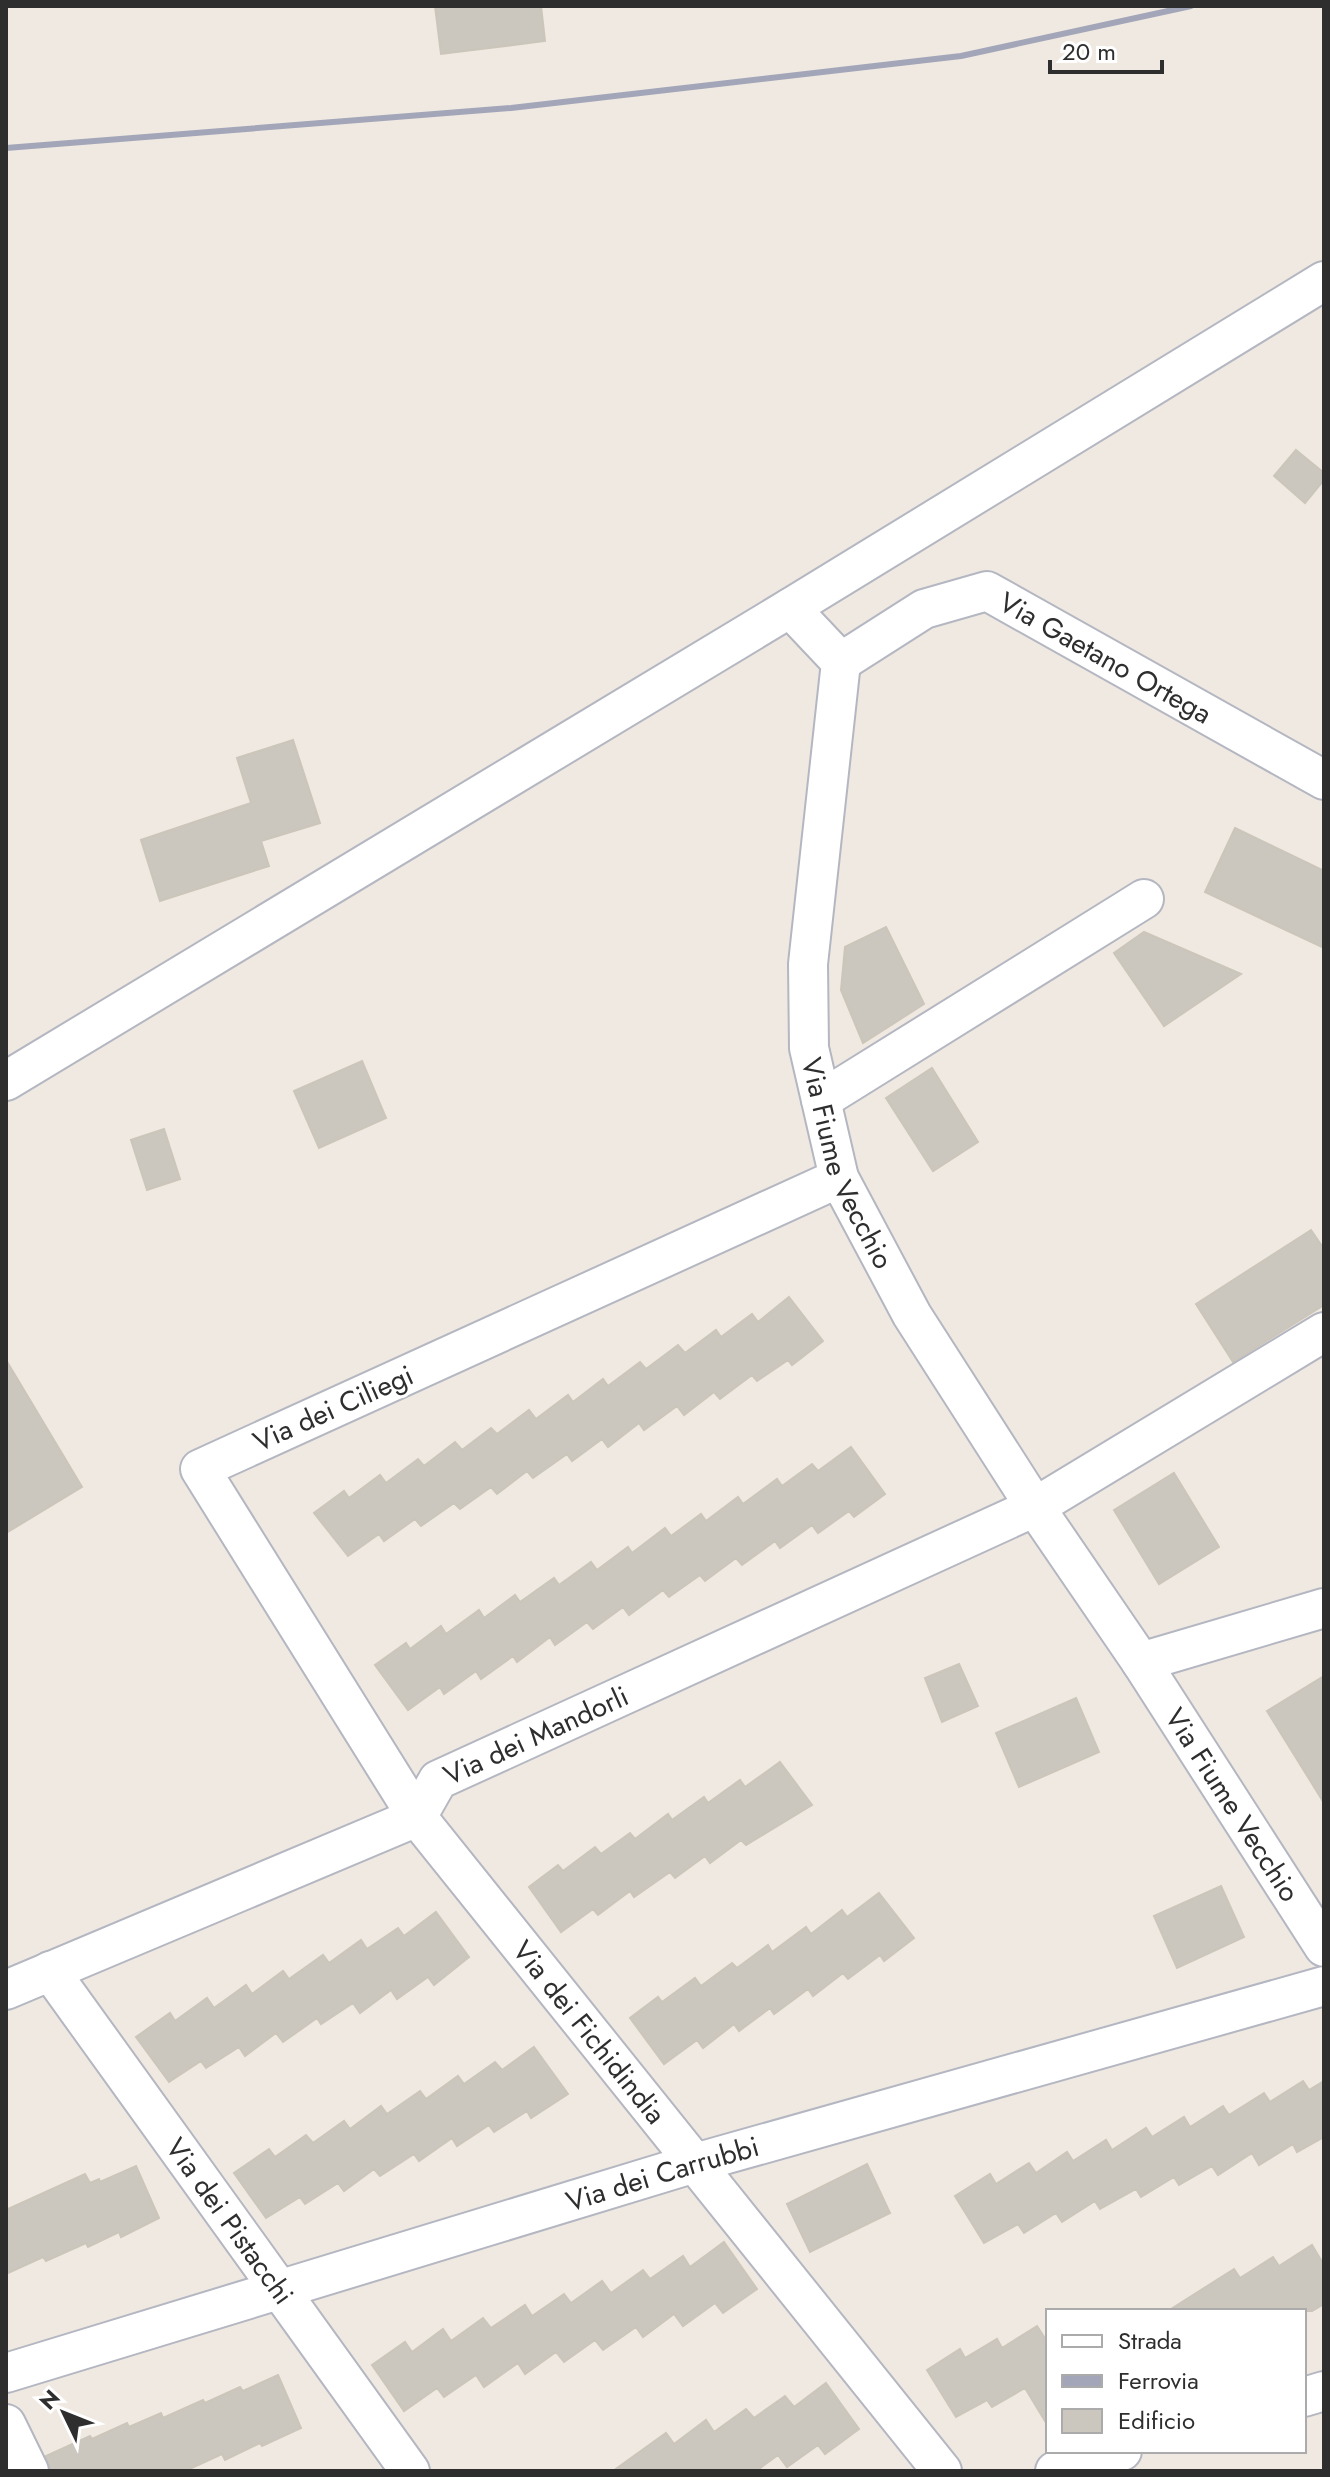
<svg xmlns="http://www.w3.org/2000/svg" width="1330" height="2477" viewBox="0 0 1330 2477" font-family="Jost,sans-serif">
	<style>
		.building { fill: #cbc7bf; stroke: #cbc5ba; stroke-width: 2 }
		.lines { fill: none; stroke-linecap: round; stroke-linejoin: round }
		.minor-casing { stroke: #b4b7c1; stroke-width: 42 }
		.minor { stroke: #fff; stroke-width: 38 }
		.rail { stroke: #a3a6b8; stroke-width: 6 }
		.labels { text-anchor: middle; stroke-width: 6; stroke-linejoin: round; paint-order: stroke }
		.street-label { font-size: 28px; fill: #2e2e2e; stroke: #fff }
	</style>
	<rect width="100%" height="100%" fill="#efe9e1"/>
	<!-- building -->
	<path class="building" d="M435,6h106l4,35 -104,13z
		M1296,450l28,23v7l-19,23 -31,-27z
		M293,740l27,83 -59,18 8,25 -109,35 -19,-61 110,-37 -14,-45z
		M1235,828l89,43v77l-119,-56z
		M886,927l38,77 -61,39 -22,-53 4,-43z
		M1144,932l97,42 -77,52 -50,-73z
		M362,1061l24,57 -67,30 -25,-57z
		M932,1068l46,74 -45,29 -47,-73z
		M164,1129l16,50 -33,11 -16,-50z
		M1311,1230l13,19v56l-91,57 -37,-58z
		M789,1297l34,44 -31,24 -4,-5 -31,21 -5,-6 -32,24 -6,-7 -30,23 -7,-9 -33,24 -5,-7 -31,24 -6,-8 -30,22 -5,-7 -34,24 -6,-7 -30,23 -6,-7 -31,22 -6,-6 -33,23 -6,-7 -31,22 -5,-7 -31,22 -34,-43 30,-22 5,7 31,-23 6,8 32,-24 6,7 31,-24 7,8 29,-22 6,6 32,-24 7,9 32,-24 5,7 30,-23 5,7 32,-24 6,7 32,-24 7,8 31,-23 5,7 31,-23 6,8z
		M6,1360l76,127 -76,46z
		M851,1447l34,47 -31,23 -5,-6 -31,22 -6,-8 -32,23 -5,-7 -33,24 -6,-7 -31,23 -5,-6 -31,22 -6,-7 -34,25 -6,-8 -30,22 -6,-7 -32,23 -5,-8 -33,25 -4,-6 -32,23 -5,-8 -32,23 -4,-7 -32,23 -33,-45 31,-22 4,6 31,-23 5,8 33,-24 5,8 31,-23 5,7 34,-24 5,7 32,-23 6,8 31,-23 4,6 33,-25 6,8 30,-22 5,7 32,-24 5,7 34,-25 5,7 30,-22 6,7z
		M1174,1473l45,74 -60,37 -45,-74z
		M959,1664l19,42 -36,16 -17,-44z
		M1324,1676v127l-57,-92z
		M1076,1698l23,54 -80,35 -23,-54z
		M780,1762l32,43 -66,40 -5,-5 -31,23 -5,-7 -30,22 -5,-6 -36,25 -4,-6 -32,24 -5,-6 -32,23 -32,-45 29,-22 5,6 32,-24 6,7 29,-21 5,6 33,-25 4,6 32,-23 4,6 32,-23 5,7z
		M1221,1886l23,51 -67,31 -23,-52z
		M879,1893l35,45 -30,23 -4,-6 -32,24 -5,-6 -30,23 -5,-7 -34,25 -4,-6 -31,23 -5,-7 -31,24 -6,-8 -33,24 -34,-46 28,-21 4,5 33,-24 6,8 31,-23 5,5 31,-23 4,7 34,-25 5,7 31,-24 5,7z
		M436,1912l33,45 -35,28 -6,-8 -31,22 -6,-9 -31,23 -7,-10 -32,21 -4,-6 -34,24 -7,-9 -31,23 -6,-9 -33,21 -5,-7 -32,21 -33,-45 34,-24 5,8 32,-23 7,10 32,-23 6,9 31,-23 6,8 34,-24 6,8 32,-23 6,9 31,-21 6,8z
		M534,2047l34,47 -37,24 -4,-7 -33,21 -5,-7 -32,21 -5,-8 -33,23 -5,-7 -34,22 -6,-7 -30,22 -6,-8 -33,21 -5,-7 -34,21 -32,-45 35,-24 6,8 31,-22 7,8 31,-22 6,8 31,-23 6,8 33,-23 6,8 32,-23 6,8 31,-22 7,8z
		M1303,2081l6,9 15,-9v56l-27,15 -4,-8 -34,21 -7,-12 -34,22 -6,-9 -33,19 -5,-8 -33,20 -5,-8 -36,20 -5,-8 -33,21 -6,-9 -32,20 -6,-9 -34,19 -29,-47 35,-22 6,10 33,-21 7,10 31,-21 6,9 33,-21 6,10 34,-22 6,9 32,-20 6,10 33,-21 6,9 35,-22 6,9z
		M867,2164l23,49 -80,39 -23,-48z
		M136,2166l23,52 -38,19 -2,-5 -31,15 -2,-4 -40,18 -3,-4 -37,17v-64l79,-36 5,9 9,-4 1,3z
		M724,2242l33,47 -34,24 -8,-10 -32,23 -9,-12 -31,23 -7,-10 -33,23 -8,-10 -31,22 -8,-10 -31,22 -7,-11 -34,24 -8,-12 -32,22 -7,-9 -33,23 -32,-46 33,-23 7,10 31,-23 8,12 32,-23 8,10 34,-23 7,11 32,-22 7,9 31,-22 9,12 32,-23 7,9 33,-23 7,11z
		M1312,2245l12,20v39l-12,7h-144l66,-42 6,9 33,-21 6,9z
		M1037,2326l11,17v83l-23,-38 -33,19 -5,-7 -31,17 -29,-47 33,-21 5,9 32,-19 5,9z
		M278,2375l23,53 -39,18 -2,-3 -35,17 -3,-6 -37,17h-134l-5,-15 44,-20 2,3 35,-16 2,4 32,-14 2,5 40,-18 2,3 35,-16 3,4z
		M826,2383l33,46 -34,25 -7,-9 -31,22 -9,-12 -22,16h-143l53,-38 8,11 32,-24 8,12 32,-23 8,9 31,-22 9,11z"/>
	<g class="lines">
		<!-- minor casing -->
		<g class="minor-casing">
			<g id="minor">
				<path id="s1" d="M790,608l51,54 -33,302 1,84 30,130 73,137 123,192 106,155 183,285"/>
				<path id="s2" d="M841,662l83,-53 63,-18 337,189"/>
				<path d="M6,1081l784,-473 534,-327"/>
				<path d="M821,1100l323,-201"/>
				<path id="s3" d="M839,1178l-639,291 217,348 525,654"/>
				<path d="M1141,1662l183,-54"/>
				<path id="s4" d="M50,1971l360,500"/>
				<path id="s5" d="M6,1990l411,-173 21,-37 597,-273 289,-175"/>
				<path id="s6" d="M6,2373l689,-210 629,-177"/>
				<path d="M1304,2397l20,-6"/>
				<path d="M6,2424l23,47"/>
				<path d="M1055,2471l67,-20"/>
			</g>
		</g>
		<!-- minor -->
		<use href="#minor" class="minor"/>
		<!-- rail -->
		<path class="rail" d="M6,148l505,-40 450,-52 230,-50"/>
	</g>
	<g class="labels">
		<!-- street labels -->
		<g class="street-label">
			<text dy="10" stroke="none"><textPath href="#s2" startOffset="300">Via Gaetano Ortega</textPath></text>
			<text dy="10" stroke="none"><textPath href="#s1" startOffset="584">Via Fiume Vecchio</textPath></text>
			<text transform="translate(333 1408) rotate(-24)" y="10">Via dei Ciliegi</text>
			<text dy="10" stroke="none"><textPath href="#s5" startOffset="596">Via dei Mandorli</textPath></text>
			<text dy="10" stroke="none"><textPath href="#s1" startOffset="1336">Via Fiume Vecchio</textPath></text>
			<text dy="10" stroke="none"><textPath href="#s3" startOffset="1388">Via dei Fichidindia</textPath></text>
			<text dy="10" stroke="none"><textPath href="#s6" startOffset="686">Via dei Carrubbi</textPath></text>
			<text dy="10" stroke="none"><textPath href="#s4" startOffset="308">Via dei Pistacchi</textPath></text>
		</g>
	</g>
	<!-- border -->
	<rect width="1330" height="2477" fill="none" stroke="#2e2e2e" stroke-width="16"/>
	<!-- legend -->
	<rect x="1046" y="2309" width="260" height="144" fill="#ffffff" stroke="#ababab" stroke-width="2"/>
	<rect x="1062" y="2335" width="40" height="12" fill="#ffffff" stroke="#ababab" stroke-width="2"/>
	<text x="1118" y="2349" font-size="24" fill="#2e2e2e">Strada</text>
	<rect x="1062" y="2375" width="40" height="12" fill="#a3a6b8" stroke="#ababab" stroke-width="2"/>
	<text x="1118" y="2389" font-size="24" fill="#2e2e2e">Ferrovia</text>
	<rect x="1062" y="2409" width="40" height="24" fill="#cbc7bf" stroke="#ababab" stroke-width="2"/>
	<text x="1118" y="2429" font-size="24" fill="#2e2e2e">Edificio</text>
	<!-- north arrow -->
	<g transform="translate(64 2413) rotate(313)" stroke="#ffffff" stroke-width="6" paint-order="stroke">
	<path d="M0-6L14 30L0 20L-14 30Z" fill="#2e2e2e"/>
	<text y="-12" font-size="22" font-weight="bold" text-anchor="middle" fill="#2e2e2e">N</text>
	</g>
	<!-- scale -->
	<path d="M1050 60v12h112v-12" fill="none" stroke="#2e2e2e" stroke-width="4"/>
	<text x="1062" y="60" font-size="24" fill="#2e2e2e" stroke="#ffffff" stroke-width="6" paint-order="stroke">20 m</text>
</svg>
